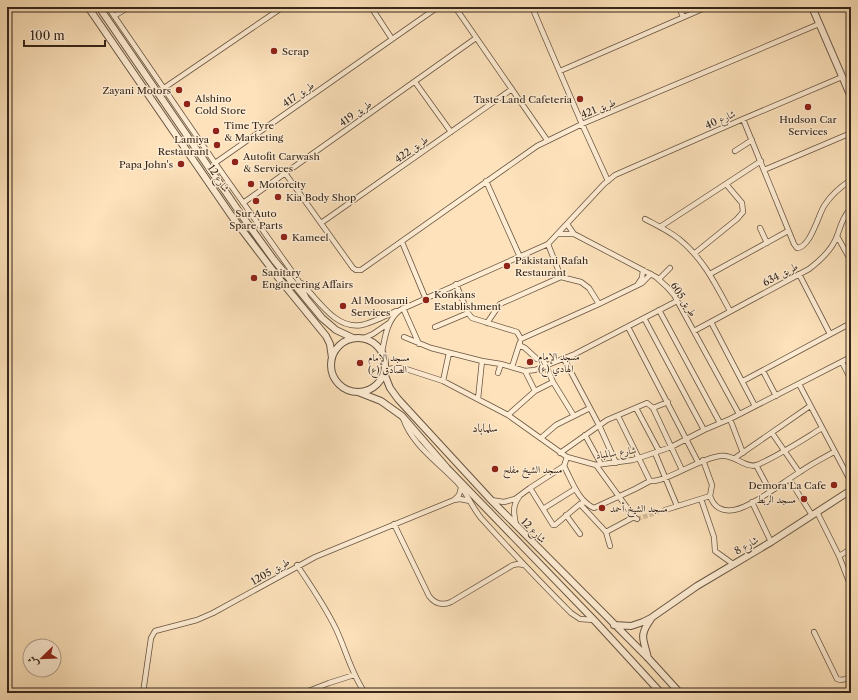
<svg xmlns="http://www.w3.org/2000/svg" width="858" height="700" viewBox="0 0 858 700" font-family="'Libre Caslon Text',Amiri,serif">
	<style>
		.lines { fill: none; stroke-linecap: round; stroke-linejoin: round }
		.minor-tunnel { stroke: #d5bc9b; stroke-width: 4.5; stroke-dasharray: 4.5 2; stroke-linecap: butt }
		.minor-casing { stroke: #675542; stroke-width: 6 }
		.tertiary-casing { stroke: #675542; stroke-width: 8 }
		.minor { stroke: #feecd3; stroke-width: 4.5 }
		.tertiary { stroke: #feecd3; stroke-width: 6 }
		.poi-dot { fill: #8f2418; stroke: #feecd3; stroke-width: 1.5 }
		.labels { text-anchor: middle; stroke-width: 3; stroke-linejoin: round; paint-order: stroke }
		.poi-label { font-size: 10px; fill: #35261a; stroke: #feecd3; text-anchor: start }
		.street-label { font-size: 10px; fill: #35261a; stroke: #feecd3 }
		.quarter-label { font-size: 12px; fill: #35261a; stroke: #feecd3 }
	</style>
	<rect width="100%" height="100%" fill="#fde2bb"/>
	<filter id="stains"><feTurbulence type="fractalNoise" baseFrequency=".005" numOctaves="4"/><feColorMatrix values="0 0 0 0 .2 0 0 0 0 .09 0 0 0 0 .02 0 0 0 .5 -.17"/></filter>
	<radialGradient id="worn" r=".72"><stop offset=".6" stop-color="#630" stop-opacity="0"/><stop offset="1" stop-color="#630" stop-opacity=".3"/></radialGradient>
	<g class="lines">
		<!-- minor-tunnel -->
		<path class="minor-tunnel" d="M637,519l28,-9"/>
		<!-- minor casing -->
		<g class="minor-casing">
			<path id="minor" d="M108,7l107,156 83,117 8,17
				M371,7l21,32
				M455,7l92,133
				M532,7l50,117 26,57
				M679,7l4,10
				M114,16l15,-9
				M560,71l147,-64
				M415,82l36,50
				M164,88l119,-81
				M743,119l51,125 3,4c13,0 21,-32 27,-42 7,-11 16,-19 27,-26
				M735,151l17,-11
				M215,163l223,-156
				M764,170l87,-37
				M285,173l68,95 3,2h5l176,-124 45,-22 237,-100
				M486,181l34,76
				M243,203l233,-165
				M645,219c11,6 24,12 34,20 24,19 37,46 51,72
				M321,223l191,-134
				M567,224l7,10 82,43 11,10 7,8 65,119
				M660,227l101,-66
				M760,228l7,15
				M558,234h16
				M837,236l14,25
				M402,242l23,55
				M548,244l13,33
				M695,253l42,-34 6,-7 -1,-9 -16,-19
				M710,274l78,-43
				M799,274l31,60
				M659,279l11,-11
				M301,283c17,16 34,47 61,42 12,-3 23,-9 34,-14
				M456,284l12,29 4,5 45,14 4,7
				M638,284l4,-6 1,-8
				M403,308l16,36
				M659,310l61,113
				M644,318l60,112
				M711,322l44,84
				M487,323l13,-19 61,-27 20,5 8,6 10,16
				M435,327l33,-14
				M628,327l70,135
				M694,331l115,-62c12,-9 23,-19 28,-33 4,-11 6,-19 14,-28
				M404,337l27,11 51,13 19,3 24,7 10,-1 40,-16 102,-53
				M364,338l9,-4 16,-11
				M521,339l78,-35 43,-21 9,-9
				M519,345l6,3 12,11h6l10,23 21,34
				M382,352c3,-15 5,-32 18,-42l148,-66 56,-60 11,-9 128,-56 99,-42
				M564,359l35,66 17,38
				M842,362l9,18
				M512,367l8,-25
				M385,370l9,-2h9l40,13 65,34 59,42 29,8 37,-5 38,-13 33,-17 26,-11 121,-62
				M525,371l10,20
				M763,371l13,25
				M498,373l3,-9
				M443,381l6,-28
				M743,381l108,-58
				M799,384l52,98
				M478,399l4,-38
				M636,408l23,43
				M653,408l15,-6
				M508,415l27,-24 18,-9
				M618,416l32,65
				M403,418c9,27 35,44 54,64 10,11 15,25 24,36 29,32 59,64 90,95l9,6 14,1
				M730,419l13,34
				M772,433l27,39
				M585,435l16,29
				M541,438l15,-13 34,-17
				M560,453l47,-33 40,-17 6,5 29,62
				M655,453l22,53
				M735,458l75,-52
				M703,460l9,25 -2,11
				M596,465l38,52 3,2
				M756,465l14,26
				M564,466c8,15 14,35 30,42l41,-19 15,-8c15,2 50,-23 70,-25 14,-2 26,13 37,9 23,-10 44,-24 65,-37
				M789,479l23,36
				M530,488l23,37h2l25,-21 5,-2
				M701,499l13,38 1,14 18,13
				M454,500l5,-5 2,-7
				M491,500l13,2 11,-3 15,-11 34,-22 3,-9
				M752,502l19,40
				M580,504l26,28 4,14
				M543,509l32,-20
				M665,510l45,-14c4,11 11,16 24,14 18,-3 49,-28 66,-38 11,-8 23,-14 34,-20
				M817,512l22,44 12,31
				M566,515l14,19
				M394,524l35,72c6,8 13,10 22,6l62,-37 5,-1 6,1
				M516,525c-2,-11 -4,-19 3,-28
				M606,532l28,-15
				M839,556l12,-7
				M297,565c14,21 28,41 39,64 10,21 15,44 29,64
				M814,632l23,47c6,2 9,0 14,-3
				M143,693l8,-55 4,-7 42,-11 16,-7 102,-56 139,-57 6,-1 10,2
				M303,693l26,-10 25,-8"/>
		</g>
		<!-- tertiary casing -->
		<g class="tertiary-casing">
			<path id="tertiary" d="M88,7l145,211 44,58 49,60 4,8 2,14
				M99,7l141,206 34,47 48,58 14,12 17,8
				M812,7l39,90
				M331 365a27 27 0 1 1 54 0a27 27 0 1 1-54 0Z
				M384,373l6,15 8,11 93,101 158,159 31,34
				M358,392l23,9 21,15 45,52 147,152 67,73
				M614,625l17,1 12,-4 8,-4 46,-32 74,-44 80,-52
				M648,658c-4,-19 -10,-21 3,-39"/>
		</g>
		<!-- minor -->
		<use href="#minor" class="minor"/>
		<!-- tertiary -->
		<use href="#tertiary" class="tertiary"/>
	</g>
	<!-- markers -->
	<g class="poi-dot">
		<circle cx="274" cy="51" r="4"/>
		<circle cx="179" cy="90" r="4"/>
		<circle cx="580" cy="99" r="4"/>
		<circle cx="187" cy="104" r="4"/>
		<circle cx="808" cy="107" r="4"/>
		<circle cx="216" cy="131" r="4"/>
		<circle cx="217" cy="145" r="4"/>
		<circle cx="235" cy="162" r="4"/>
		<circle cx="181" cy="164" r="4"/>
		<circle cx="251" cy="184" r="4"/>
		<circle cx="278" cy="197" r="4"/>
		<circle cx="256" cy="201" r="4"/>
		<circle cx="284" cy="237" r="4"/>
		<circle cx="507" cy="266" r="4"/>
		<circle cx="254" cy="278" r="4"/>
		<circle cx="426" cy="300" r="4"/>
		<circle cx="343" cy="306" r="4"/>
		<circle cx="530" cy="362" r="4"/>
		<circle cx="360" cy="363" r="4"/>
		<circle cx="495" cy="469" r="4"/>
		<circle cx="834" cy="485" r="4"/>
		<circle cx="804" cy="499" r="4"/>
		<circle cx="602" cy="508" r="4"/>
	</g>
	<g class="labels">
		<!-- poi labels -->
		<g class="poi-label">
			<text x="282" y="55">Scrap</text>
			<text x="171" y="94" text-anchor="end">Zayani Motors</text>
			<text x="195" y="102">Alshino<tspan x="195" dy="12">Cold Store</tspan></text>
			<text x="572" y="103" text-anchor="end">Taste Land Cafeteria</text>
			<text x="808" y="123" text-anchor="middle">Hudson Car<tspan x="808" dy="12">Services</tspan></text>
			<text x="224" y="129">Time Tyre<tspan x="224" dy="12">&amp; Marketing</tspan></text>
			<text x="209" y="143" text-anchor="end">Lamiya<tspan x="209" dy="12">Restaurant</tspan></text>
			<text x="243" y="160">Autofit Carwash<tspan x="243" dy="12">&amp; Services</tspan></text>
			<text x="173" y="168" text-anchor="end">Papa John's</text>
			<text x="259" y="188">Motorcity</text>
			<text x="286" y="201">Kia Body Shop</text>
			<text x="256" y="217" text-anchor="middle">Sur Auto<tspan x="256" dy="12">Spare Parts</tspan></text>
			<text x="292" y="241">Kameel</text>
			<text x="515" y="264">Pakistani Rafah<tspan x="515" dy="12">Restaurant</tspan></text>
			<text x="262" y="276">Sanitary<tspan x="262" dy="12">Engineering Affairs</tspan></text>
			<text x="434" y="298">Konkans<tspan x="434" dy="12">Establishment</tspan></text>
			<text x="351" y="304">Al Moosami<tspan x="351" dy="12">Services</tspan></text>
			<text x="538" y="360">مسجد الإمام<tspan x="538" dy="12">الهادي (ع)</tspan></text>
			<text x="368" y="361">مسجد الإمام<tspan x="368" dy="12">الصادق (ع)</tspan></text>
			<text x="503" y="473">مسجد الشيخ مفلح</text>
			<text x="826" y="489" text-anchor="end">Demora La Cafe</text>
			<text x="796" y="503" text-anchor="end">مسجد الربط</text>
			<text x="610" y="512">مسجد الشيخ أحمد</text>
		</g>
		<!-- street labels -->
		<g class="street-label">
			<text transform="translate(298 94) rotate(-35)" y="4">طريق 417</text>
			<text transform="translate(598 108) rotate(-22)" y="4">طريق 421</text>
			<text transform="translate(355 113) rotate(-35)" y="4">طريق 419</text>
			<text transform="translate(720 119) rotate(-24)" y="4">شارع 40</text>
			<text transform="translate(411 149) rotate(-35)" y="4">طريق 422</text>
			<text transform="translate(219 178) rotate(56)" y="4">شارع 12</text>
			<text transform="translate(780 274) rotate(-28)" y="4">طريق 634</text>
			<text transform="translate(684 299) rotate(57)" y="4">طريق 605</text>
			<text transform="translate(616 452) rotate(-8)" y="4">شارع سالمباد</text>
			<text transform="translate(534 530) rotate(45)" y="4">شارع 12</text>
			<text transform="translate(746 545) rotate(-31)" y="4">شارع 8</text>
			<text transform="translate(270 571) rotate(-30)" y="4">طريق 1205</text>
		</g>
		<!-- quarter labels -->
		<g class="quarter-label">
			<text x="485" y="432">سلماباد</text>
		</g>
	</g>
	<!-- margin -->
	<rect width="858" height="700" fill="none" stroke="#fde2bb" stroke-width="24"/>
	<rect x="8" y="8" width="842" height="684" fill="none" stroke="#35261a" stroke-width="2"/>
	<rect x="12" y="12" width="834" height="676" fill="none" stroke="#35261a"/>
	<!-- north arrow -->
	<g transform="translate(42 658) rotate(247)"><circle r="19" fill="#feecd3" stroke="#ae9d89"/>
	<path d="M0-3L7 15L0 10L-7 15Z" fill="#8f2418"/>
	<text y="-6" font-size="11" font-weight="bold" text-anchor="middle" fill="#35261a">ش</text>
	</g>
	<!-- scale -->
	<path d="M24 40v6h81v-6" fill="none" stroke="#35261a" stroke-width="2"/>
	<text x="30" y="40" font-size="12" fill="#35261a" stroke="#feecd3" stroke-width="3" paint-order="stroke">100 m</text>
	<rect width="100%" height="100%" filter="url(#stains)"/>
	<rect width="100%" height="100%" fill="url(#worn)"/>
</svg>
